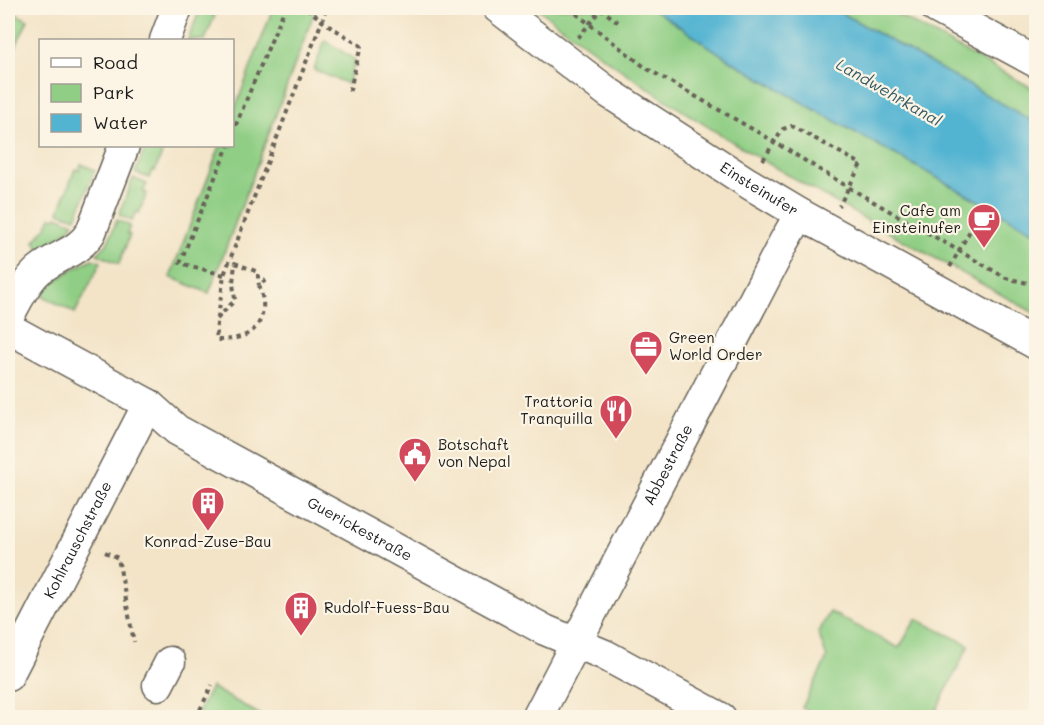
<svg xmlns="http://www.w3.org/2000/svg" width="1044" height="725" viewBox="0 0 1044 725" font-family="Mali,sans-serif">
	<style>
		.green { fill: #8fce84; stroke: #567550; stroke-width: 1.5 }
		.water { fill: #53b4d2; stroke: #386877; stroke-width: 1.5 }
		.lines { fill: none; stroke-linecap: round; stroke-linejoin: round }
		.minor-casing { stroke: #676258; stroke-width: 33 }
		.path { stroke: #676258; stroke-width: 4; stroke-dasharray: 4.5 4.5; stroke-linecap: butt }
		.minor { stroke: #fff; stroke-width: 30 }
		.labels { text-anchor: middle; stroke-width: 4.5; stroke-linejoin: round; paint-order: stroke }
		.street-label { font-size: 15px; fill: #1c1c1c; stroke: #fcf5e5 }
		.poi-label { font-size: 15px; fill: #1c1c1c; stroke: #fcf5e5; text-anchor: start }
		.water-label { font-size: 16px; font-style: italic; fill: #325965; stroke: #fcf5e5 }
	</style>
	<rect width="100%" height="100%" fill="#fcf5e5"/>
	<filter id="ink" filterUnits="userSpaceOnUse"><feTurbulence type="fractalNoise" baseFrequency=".0167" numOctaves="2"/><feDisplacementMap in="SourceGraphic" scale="12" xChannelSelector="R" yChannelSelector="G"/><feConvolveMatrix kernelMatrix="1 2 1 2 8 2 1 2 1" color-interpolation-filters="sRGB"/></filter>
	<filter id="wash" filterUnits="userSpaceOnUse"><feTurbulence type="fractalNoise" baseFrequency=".008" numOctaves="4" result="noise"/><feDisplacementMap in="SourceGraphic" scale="24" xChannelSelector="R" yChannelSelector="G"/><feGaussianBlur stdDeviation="1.35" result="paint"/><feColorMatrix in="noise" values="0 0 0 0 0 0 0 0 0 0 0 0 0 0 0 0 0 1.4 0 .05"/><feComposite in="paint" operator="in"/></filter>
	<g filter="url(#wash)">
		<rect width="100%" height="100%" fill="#f3e4c8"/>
		<!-- green -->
		<path class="green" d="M273,8h43l-107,285 -39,-16 50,-131h12l1,-32z
			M537,8h115l76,51 87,51 221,123v81c-170,-95 -345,-185 -499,-306z
			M833,8h52l151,82v33z
			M200,9l15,6 -10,25h-17z
			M8,10l20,10 -20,43z
			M325,40l30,20 -7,24 -34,-14z
			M146,146h15l-1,4 3,1 -8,20 -3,-1 -3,8 -14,-5z
			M81,164l14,6 -19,48 -17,-6 16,-43 4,1z
			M133,178l14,6 -4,8 4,1 -8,20 -3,-1 -4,9 -13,-6z
			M57,216l17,7c-8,13 -23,17 -35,26l-5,-8 12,-14 5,-10 5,1z
			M117,220l13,6 -3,8 3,1 -11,29 -22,-10 10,-10z
			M92,259l9,3 -26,51 -34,-18c18,-20 28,-23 51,-36z
			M830,612l69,36 17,-29 53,26 -36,72h-112l-19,-9 25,-50 -9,-26z
			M211,687l53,30h-68z"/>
		<!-- water -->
		<path class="water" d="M652,8h181l203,115v110l-221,-123 -87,-51z"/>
	</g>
	<g filter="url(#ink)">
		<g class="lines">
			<!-- minor casing -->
			<g class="minor-casing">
				<g id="minor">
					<path id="s1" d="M498,8l111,85 139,90 52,31 236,130"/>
					<path d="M936,8l100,54"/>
					<path d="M165,40l12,-32"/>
					<path d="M8,317c9,-15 17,-35 31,-47 18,-15 39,-17 52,-38l33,-86"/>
					<path id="s2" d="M8,328l140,76 29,26 368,200 60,25 116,63"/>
					<path id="s3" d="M8,676l140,-272"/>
					<path d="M158,685l12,-23"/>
					<path id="s4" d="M537,718l247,-476 16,-28"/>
				</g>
			</g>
			<!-- path -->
			<path class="path" d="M307,8l15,13 39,25 -12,47
				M569,8l77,60 122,70 80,49 158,91 30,7
				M578,38l23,-29 18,14
				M232,134l53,-126
				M763,160l20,-31 9,-3 69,38 -22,42
				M950,267l22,-40 18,9
				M224,275l-44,-12 48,-117
				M266,280l-7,5c2,7 5,16 4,23 -2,26 -23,32 -46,32l-1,-9 8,-56 103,-267
				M217,319l18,-19 -2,-17 2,-20 23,9v9l1,4
				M105,552l13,6 16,84
				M196,718l16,-33"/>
			<!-- minor -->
			<use href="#minor" class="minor"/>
		</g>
	</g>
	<!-- icons -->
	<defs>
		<g id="cafe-pin" transform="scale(1.725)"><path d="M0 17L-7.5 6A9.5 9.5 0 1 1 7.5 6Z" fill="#d1495b" stroke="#fcf5e5"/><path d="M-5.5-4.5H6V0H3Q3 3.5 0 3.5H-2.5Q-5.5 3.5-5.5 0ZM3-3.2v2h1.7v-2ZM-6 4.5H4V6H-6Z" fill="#fff"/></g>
		<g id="office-pin" transform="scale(1.725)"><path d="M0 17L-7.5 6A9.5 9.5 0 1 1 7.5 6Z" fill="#d1495b" stroke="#fcf5e5"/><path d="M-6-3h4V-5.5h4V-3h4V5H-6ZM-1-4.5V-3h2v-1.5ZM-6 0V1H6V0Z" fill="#fff"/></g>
		<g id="restaurant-pin" transform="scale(1.725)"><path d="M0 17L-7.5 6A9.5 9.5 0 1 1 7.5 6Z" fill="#d1495b" stroke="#fcf5e5"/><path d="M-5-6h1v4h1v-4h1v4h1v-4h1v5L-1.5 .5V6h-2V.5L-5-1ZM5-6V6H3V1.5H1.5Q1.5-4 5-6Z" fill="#fff"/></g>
		<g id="civic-pin" transform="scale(1.725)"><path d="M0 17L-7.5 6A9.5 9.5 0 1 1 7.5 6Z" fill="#d1495b" stroke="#fcf5e5"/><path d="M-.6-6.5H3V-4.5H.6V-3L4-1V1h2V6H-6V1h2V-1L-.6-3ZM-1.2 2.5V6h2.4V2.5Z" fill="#fff"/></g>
		<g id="building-pin" transform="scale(1.725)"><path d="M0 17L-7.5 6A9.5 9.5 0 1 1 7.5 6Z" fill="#d1495b" stroke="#fcf5e5"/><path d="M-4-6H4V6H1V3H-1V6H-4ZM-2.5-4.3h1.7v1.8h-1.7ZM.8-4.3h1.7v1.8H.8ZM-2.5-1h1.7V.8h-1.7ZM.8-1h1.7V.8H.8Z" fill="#fff"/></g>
	</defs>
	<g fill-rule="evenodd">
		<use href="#cafe-pin" x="984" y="220"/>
		<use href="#office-pin" x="646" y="347"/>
		<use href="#restaurant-pin" x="616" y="411"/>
		<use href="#civic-pin" x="415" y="454"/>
		<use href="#building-pin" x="208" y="503"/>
		<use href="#building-pin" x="301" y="608"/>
	</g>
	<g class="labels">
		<!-- street labels -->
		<g class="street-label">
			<text dy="5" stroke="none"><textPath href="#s1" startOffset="318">Einsteinufer</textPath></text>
			<text dy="5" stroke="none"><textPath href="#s4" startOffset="285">Abbestraße</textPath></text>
			<text dy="5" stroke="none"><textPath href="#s2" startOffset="406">Guerickestraße</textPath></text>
			<text dy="5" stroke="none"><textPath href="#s3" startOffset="153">Kohlrauschstraße</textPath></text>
		</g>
		<!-- poi labels -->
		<g class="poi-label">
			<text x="961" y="216" text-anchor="end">Cafe am<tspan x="961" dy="17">Einsteinufer</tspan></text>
			<text x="669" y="343">Green<tspan x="669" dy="17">World Order</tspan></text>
			<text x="593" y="407" text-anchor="end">Trattoria<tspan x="593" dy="17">Tranquilla</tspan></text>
			<text x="438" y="450">Botschaft<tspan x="438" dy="17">von Nepal</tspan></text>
			<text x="208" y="547" text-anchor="middle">Konrad-Zuse-Bau</text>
			<text x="324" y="613">Rudolf-Fuess-Bau</text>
		</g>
		<!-- water labels -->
		<g class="water-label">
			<text transform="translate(889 92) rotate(30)" y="6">Landwehrkanal</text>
		</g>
	</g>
	<!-- margin -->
	<rect width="1044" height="725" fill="none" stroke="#fcf5e5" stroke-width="30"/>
	<!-- legend -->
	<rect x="39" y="39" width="195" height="108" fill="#fcf5e5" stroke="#a29e95" stroke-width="1.5"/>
	<rect x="51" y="58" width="30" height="9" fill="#ffffff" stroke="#a29e95" stroke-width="1.5"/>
	<text x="93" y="69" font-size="18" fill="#1c1c1c">Road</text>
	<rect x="51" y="84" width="30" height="18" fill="#8fce84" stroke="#a29e95" stroke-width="1.5"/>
	<text x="93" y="99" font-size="18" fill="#1c1c1c">Park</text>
	<rect x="51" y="114" width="30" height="18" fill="#53b4d2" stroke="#a29e95" stroke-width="1.5"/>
	<text x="93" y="129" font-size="18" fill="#1c1c1c">Water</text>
</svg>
